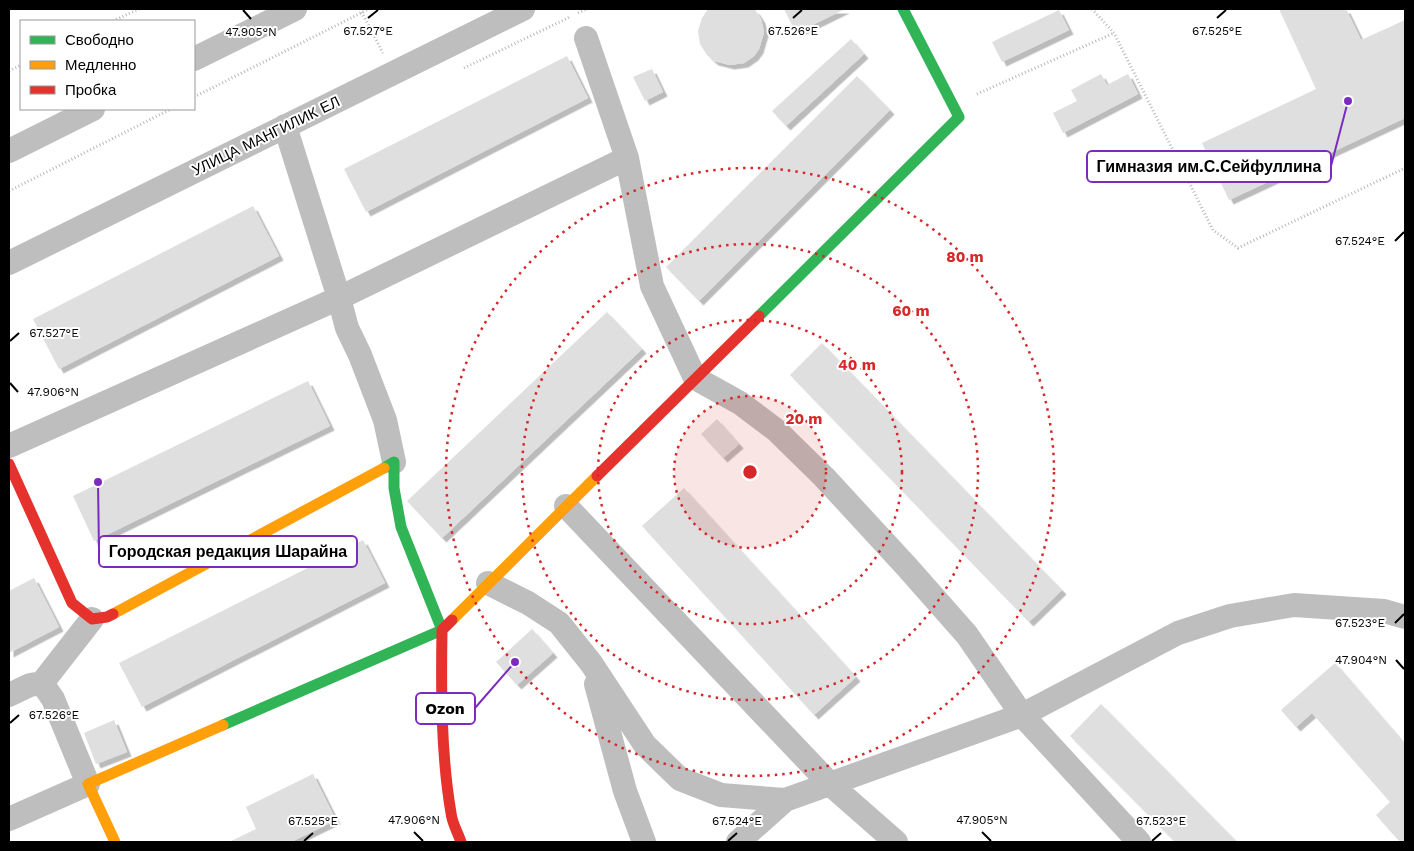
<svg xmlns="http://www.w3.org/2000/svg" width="1414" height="851" viewBox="0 0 1414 851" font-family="'Work Sans',sans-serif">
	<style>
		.building { fill: #dfdfdf; filter: url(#shadow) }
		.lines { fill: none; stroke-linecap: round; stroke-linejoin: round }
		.path { stroke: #b9b9b9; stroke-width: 3; stroke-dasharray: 1 2.5; stroke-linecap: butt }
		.street { stroke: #bebebe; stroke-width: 24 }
		.fast { stroke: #30b455; stroke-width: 11 }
		.slow { stroke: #ff9f0a; stroke-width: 11 }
		.jam { stroke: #e5322d; stroke-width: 11 }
		.ticks { fill: none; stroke: #000; stroke-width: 2 }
		.ring { fill: none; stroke: #d62828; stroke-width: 2.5; stroke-dasharray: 2.5 5 }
		.labels { text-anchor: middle; stroke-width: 4; stroke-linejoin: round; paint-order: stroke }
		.street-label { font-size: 15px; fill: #000; stroke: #fff }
		.ticks-label { font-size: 12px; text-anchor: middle; fill: #000; stroke: #fff; stroke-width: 4; stroke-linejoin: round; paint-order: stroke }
		.centre { fill: #d62828; stroke: #fff; stroke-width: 2.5 }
		.ring-label { font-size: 15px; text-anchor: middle; font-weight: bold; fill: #d62828; stroke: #fff; stroke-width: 4; stroke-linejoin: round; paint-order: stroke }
		.leader { fill: none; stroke: #7b2cbf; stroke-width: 2 }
		.callout-dot { fill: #7b2cbf; stroke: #fff; stroke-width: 2 }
		.callout { fill: #fff; stroke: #7b2cbf; stroke-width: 2 }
		.callout-label { font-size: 16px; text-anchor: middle; font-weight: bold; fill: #000 }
	</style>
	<defs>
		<filter id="shadow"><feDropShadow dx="4.5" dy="4.5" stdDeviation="0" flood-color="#0004"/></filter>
	</defs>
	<rect width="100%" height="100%" fill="#fff"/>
	<!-- building -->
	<path class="building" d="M708,9h45l3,2 5,8 3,13 -5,17 -5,7 -10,7 -14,2 -16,-4 -7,-6 -7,-11 -2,-13 4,-13z
		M784,9h61l-49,24z
		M1279,9h67l15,31 44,-20v98l-176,82 -27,-57 114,-54z
		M1059,10l10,20 -67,32 -10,-20z
		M851,39l13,15 -78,72 -14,-15z
		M567,56l21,42 -222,114 -22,-43z
		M652,69l11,23 -18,9 -12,-24z
		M1101,74l6,11 21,-11 10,20 -75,39 -10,-20 24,-12 -6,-11z
		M857,76l33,34 -191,191 -33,-34z
		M253,206l26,50 -220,113 -26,-50z
		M607,312l35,37 -200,189 -35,-37z
		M822,343l240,247 -33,32 -239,-247z
		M308,381l22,45 -236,115 -21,-45z
		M717,419l22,25 -16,14 -22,-24z
		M684,488l172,189 -42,38 -172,-189z
		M363,540l22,43 -243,124 -23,-44z
		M34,578l25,49 -50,26v-62z
		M532,629l21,24 -36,32 -21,-23z
		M1335,663l70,81v96l-3,2h-2l-24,-27 14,-13 -78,-89 -16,14 -15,-17z
		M1101,704l136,138h-62l-105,-106z
		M114,720l13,32 -31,12 -12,-31z
		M313,774l23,46 -45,22h-62l27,-13 -10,-22z"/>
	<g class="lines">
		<!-- path -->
		<path class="path" d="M360,9l23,44
			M1092,9l22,24 99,197 25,18 167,-80
			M578,13l9,-4
			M113,21l26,-12
			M464,68l106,-51
			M9,71l12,-6
			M977,94l137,-61
			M194,97l175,-88
			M9,191l162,-82"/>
		<!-- street -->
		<path class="street" d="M586,38l41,120 25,128 43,92 45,25 36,27 48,47 83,90 60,68 55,80 117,127
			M194,59l101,-50
			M9,151l84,-42
			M9,263l514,-254
			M9,446l330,-148 -54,-172
			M394,462l-9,-42 -25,-65 -13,-27 -8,-30 288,-140
			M566,506l265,279 65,57
			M488,583l40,20 31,20 32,40 54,82 35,34 41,16 64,5 237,-85 156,-82 52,-17 64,-11 90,6 21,6
			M596,684l29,107 19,51
			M9,695l21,-10 12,-2
			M9,819l79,-35 -35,-85 -11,-16 50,-64
			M738,842l47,-42"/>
		<!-- fast -->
		<path class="fast" d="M759,316l200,-199 -56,-108
			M223,725l219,-95 -41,-103 -7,-39v-26l-10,6"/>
		<!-- slow -->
		<path class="slow" d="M113,614l271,-146
			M452,620l145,-144
			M115,842l-27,-58 135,-59"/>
		<!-- jam -->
		<path class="jam" d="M9,464l63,139 20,16 15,-2 6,-3
			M597,476l162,-160
			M452,620l-10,10c-1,60 -1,124 9,183 1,10 7,20 10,29"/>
	</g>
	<!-- ticks -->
	<path class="ticks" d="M243,10l8,9M368,18l10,-8M793,18l9,-8M1217,18l9,-8M1395,241l9,-9M10,341l9,-8M10,383l8,9M1395,623l9,-9M1396,660l8,9M10,723l9,-8M414,832l9,9M982,832l9,9M304,841l9,-8M728,841l9,-8M1152,841l9,-8"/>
	<!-- distance rings -->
	<circle cx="750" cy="472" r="76" fill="#d62828" fill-opacity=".12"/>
	<g class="ring">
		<circle cx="750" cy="472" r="76"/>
		<circle cx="750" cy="472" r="152"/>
		<circle cx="750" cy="472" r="228"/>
		<circle cx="750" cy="472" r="304"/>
	</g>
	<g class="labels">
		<!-- street labels -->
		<g class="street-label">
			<text transform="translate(266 136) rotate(-26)" y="5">УЛИЦА МАНГИЛИК ЕЛ</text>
		</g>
	</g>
	<g class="ticks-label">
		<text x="368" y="35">67.527°E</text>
		<text x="793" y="35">67.526°E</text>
		<text x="1217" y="35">67.525°E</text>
		<text x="251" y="36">47.905°N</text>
		<text x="1360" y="245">67.524°E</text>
		<text x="54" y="337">67.527°E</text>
		<text x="53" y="396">47.906°N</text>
		<text x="1360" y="627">67.523°E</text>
		<text x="1361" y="664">47.904°N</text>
		<text x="54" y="719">67.526°E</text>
		<text x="414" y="824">47.906°N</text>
		<text x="982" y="824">47.905°N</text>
		<text x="313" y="825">67.525°E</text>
		<text x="737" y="825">67.524°E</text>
		<text x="1161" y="825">67.523°E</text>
	</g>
	<circle cx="750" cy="472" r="8" class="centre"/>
	<g class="ring-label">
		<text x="965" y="262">80 m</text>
		<text x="911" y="316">60 m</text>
		<text x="857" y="370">40 m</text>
		<text x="804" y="424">20 m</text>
	</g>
	<!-- callouts -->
	<path class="leader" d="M1348 101L1331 166M98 482L99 551M515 662L475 708"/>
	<g class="callout-dot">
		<circle cx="1348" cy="101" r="5"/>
		<circle cx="98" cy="482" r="5"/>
		<circle cx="515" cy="662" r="5"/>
	</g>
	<g class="callout">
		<rect x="1087" y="151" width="244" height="31" rx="5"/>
		<rect x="99" y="536" width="258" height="31" rx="5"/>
		<rect x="416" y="693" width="59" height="31" rx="5"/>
	</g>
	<g class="callout-label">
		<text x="1209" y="172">Гимназия им.С.Сейфуллина</text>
		<text x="228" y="557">Городская редакция Шарайна</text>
		<text x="445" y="714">Ozon</text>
	</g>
	<!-- border -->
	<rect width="1414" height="851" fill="none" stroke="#000000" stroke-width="20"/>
	<!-- legend -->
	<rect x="20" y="20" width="175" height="90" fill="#ffffff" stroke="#999999"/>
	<rect x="30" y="36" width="25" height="8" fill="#30b455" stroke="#999999"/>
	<text x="65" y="45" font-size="15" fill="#000000">Свободно</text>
	<rect x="30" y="61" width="25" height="8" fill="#ff9f0a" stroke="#999999"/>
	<text x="65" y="70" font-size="15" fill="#000000">Медленно</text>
	<rect x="30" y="86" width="25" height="8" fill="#e5322d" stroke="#999999"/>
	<text x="65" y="95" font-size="15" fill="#000000">Пробка</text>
</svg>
